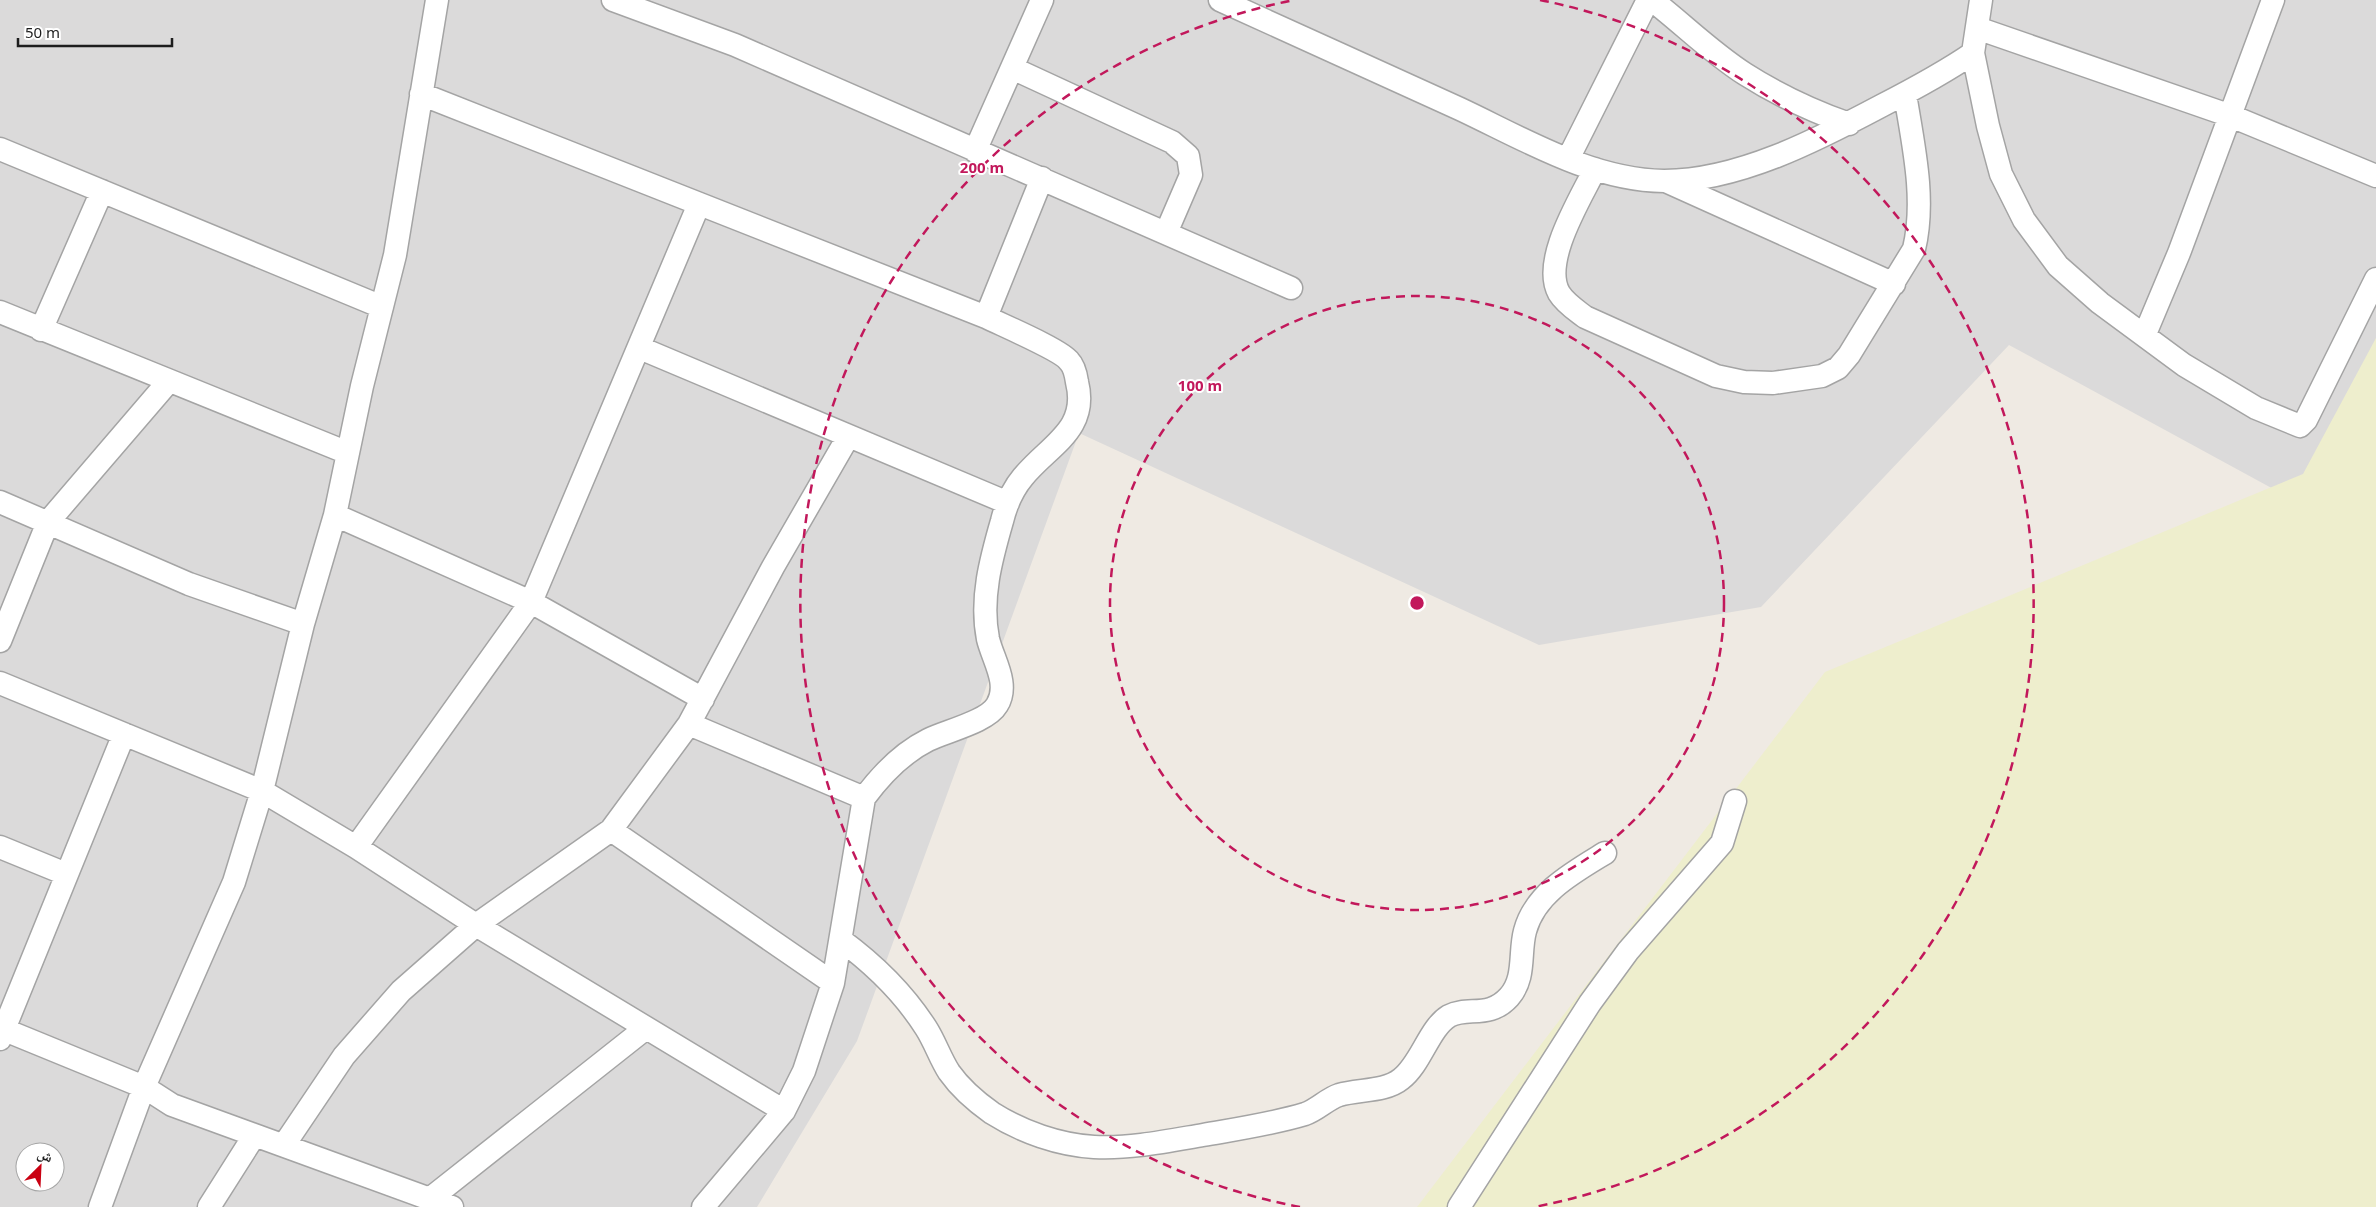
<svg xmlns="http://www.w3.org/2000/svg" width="2376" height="1207" viewBox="0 0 2376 1207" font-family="'Noto Sans','Noto Naskh Arabic',sans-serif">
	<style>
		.residential { fill: #dbdada; fill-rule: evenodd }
		.farmland { fill: #eeeecd }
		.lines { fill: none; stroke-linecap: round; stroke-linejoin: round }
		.street-casing { stroke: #a4a4a4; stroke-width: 25 }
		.street { stroke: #fff; stroke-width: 22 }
		.ring { fill: none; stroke: #c2185b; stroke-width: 2.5; stroke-dasharray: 9 6 }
		.centre { fill: #c2185b; stroke: #fff; stroke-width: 2.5 }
		.ring-label { font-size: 15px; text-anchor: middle; font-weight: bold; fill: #c2185b; stroke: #fff; stroke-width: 4; stroke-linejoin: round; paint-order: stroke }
	</style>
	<rect width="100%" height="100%" fill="#efeae3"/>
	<!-- residential -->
	<path class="residential" d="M0,0h2376v545l-367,-200 -248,262 -222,38 -460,-212 -222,608 -100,166h-757zM25,1152h30v30h-30z"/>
	<!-- farmland -->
	<path class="farmland" d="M2376,338v869h-959l408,-535 478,-198z"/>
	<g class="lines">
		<!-- street casing -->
		<g class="street-casing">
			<path id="street" d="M613,0l122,45 556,243
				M1220,0c80,36 160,73 240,109 64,30 131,71 204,72 74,0 153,-41 217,-75 31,-16 63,-33 92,-53
				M1652,0c31,24 60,53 93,74 33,21 67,37 104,50
				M1981,0l-8,53 15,73 13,48 23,46 34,46 42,37 84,62 72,43 44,18 6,-6 70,-141
				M1977,28l254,88 145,60
				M1012,68l160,74 16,14 3,19 -25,58
				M421,94l565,223c16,8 75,33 83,44 5,5 7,14 8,21 12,48 -28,63 -54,95 -11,13 -17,28 -21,44 -11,38 -22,78 -14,118 5,21 22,45 9,66 -10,17 -51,26 -69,35 -26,13 -47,35 -64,58l-31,185 -29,88 -20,40 -81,96
				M0,149l382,158
				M975,151l67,-151
				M1568,159l80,-159
				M1595,169c-14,29 -54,92 -36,124 6,10 17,17 26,24l131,59 28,6 29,1 49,-7 16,-8 11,-13 65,-106c12,-50 -1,-105 -9,-155
				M1668,182l226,102
				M0,312l348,141
				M986,317l56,-139
				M41,330l61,-139
				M2145,334l34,-81 94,-253
				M640,348l368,155
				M0,502l189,82 114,40
				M335,515l196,87 172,97
				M0,641l48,-119 121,-141
				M0,683l262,108 94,56 120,78 308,186
				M689,724l175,74
				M611,830l222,153
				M0,847l66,27
				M356,847l175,-245 168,-398
				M841,940c34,25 62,52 85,88 9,14 14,30 23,44 12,17 26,29 43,41 30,19 67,32 102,34 36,2 74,-6 109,-12 34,-6 69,-11 102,-21 12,-4 22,-15 34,-19 20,-6 46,-3 62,-16 20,-15 28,-51 48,-63 19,-10 40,3 60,-19 17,-19 10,-44 16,-66 10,-38 49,-59 80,-78
				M0,1028l144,59 28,18 280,102
				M0,1039l124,-305
				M284,1145l60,-89 57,-65 75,-66 135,-95 78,-106 84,-157 75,-130
				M431,1198l215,-170
				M100,1207l44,-120 90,-205 28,-91 41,-167 32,-109 27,-129 33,-131 42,-255
				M209,1207l45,-71
				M1459,1207l131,-204 38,-52 94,-108 13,-42"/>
		</g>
		<!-- street -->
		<use href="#street" class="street"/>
	</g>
	<!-- distance rings -->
	<g class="ring">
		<circle cx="1417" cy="603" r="307"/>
		<path d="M1300 1207A615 615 0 0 1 1294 0M1540 0A615 615 0 0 1 1534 1207"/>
	</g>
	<circle cx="1417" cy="603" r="8" class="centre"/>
	<g class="ring-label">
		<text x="982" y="173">200 m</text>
		<text x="1200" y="391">100 m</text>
	</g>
	<!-- north arrow -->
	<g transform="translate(40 1167) rotate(24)"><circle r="24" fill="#ffffff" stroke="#a5a5a5"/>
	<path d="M0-4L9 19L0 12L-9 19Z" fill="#ca0012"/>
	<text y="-8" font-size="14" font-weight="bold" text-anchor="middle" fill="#1d1d1d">ش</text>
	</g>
	<!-- scale -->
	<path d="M18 38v8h154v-8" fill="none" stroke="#1d1d1d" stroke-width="2.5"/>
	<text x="25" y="38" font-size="15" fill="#1d1d1d" stroke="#ffffff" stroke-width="4" paint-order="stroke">50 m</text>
</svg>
